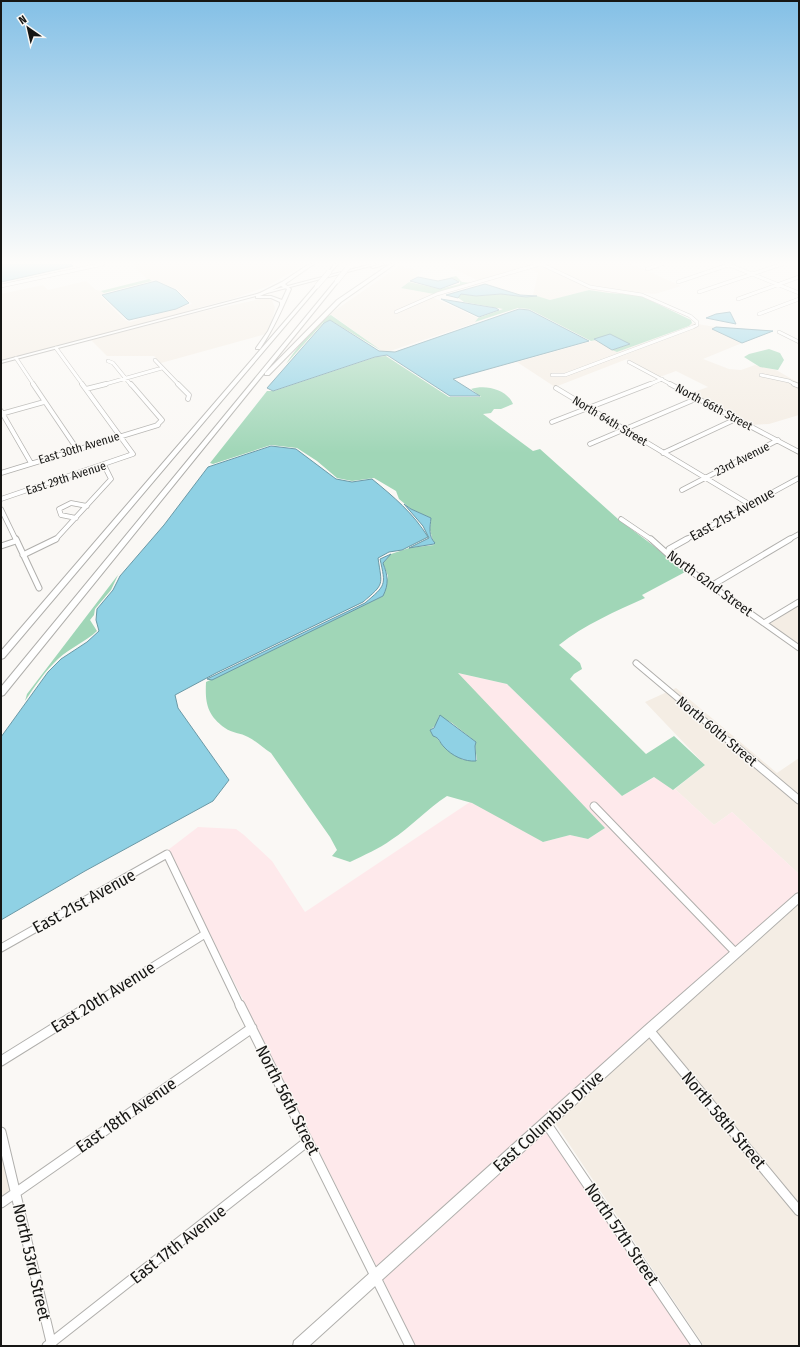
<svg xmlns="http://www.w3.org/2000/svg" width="800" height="1347" viewBox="0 0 800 1347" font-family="'Fira Sans Condensed',sans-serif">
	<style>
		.built { fill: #f4ede4 }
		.industrial { fill: #fee9eb }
		.green { fill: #a0d6b7; fill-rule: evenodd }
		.water { fill: #8fd1e4; stroke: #6b99a6 }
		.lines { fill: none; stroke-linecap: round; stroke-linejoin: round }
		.minor-far4-casing { stroke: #b0afac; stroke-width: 4 }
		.minor-far3-casing { stroke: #b0afac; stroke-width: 5.5 }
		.minor-far2-casing { stroke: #b0afac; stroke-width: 7 }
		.minor-far1-casing { stroke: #b0afac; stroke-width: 9 }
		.minor-casing { stroke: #b0afac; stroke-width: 11 }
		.major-casing { stroke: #b0afac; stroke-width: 2 }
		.highway-casing { stroke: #b0afac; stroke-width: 2 }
		.minor-far4 { stroke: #fff; stroke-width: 3 }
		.minor-far3 { stroke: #fff; stroke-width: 4 }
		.minor-far2 { stroke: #fff; stroke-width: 5 }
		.minor-far1 { stroke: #fff; stroke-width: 7 }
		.minor { stroke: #fff; stroke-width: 9 }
		.major { fill: #fff; fill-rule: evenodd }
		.highway { fill: #fff; fill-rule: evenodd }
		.highway-bridge-casing { stroke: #b0afac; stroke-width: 5.5; stroke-linecap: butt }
		.highway-bridge { stroke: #fff; stroke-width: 4.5 }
		.labels { text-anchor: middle; stroke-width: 3; stroke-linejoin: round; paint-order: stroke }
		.far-street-label { font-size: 12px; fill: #161614; stroke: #faf8f5 }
		.street-label { font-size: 14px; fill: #161614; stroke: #faf8f5 }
		.near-street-label { font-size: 17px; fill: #161614; stroke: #faf8f5 }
	</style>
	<rect width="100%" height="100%" fill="#faf8f5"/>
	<!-- built -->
	<path class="built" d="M132,264h173l-39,23 -34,12 -35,9 2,2 -198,51v-67l42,-9 5,5 38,-9 10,9 5,1 3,2 -3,3 24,24 5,2 62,-18 -15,-15 -20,-8 -10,-2z
		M444,264h93l-58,17z
		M543,264h89l49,22 -26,8 -56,-5z
		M541,265l48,23 48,6 -28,-1 -20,-3 -39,10 -17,-5 5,-22 -10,-5z
		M399,266l24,5 -22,17 33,6 -2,3 46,21 -3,5 -85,28h-8l-50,-36 -5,1z
		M265,298l7,2 3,8 -4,16 -5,10 -105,29 -7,-7h-47l-16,-16 109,-28z
		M692,323l3,1 -131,50 -14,1 1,1h15l132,-52 17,3 -2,2 29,14 -39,16 26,10 12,1 14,-5 21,5 23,13v2l-10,-5 -30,-6 29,8 11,5v28l-30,9 -19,1 -59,-32 17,-6 -32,-16 -16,6 -33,-18 -72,28 -38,-25 79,-22 21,12 72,-26z
		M799,605v39l-30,-20z
		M676,688l101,85 22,-15v38l-127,-106z
		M667,692l132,111v71l-67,-62 -18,13 -39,-36 30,-24 -60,-63z
		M799,904v300l-144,-173z
		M650,1036l149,181v129h-95l-149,-223z
		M1,1153l9,37 -9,7z"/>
	<!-- industrial -->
	<path class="industrial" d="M457,673l50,11 115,112 33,-19 18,13 2,-1 39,36 18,-13 67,62v17l-64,57 -141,-146 -5,2 141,148 -353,315 -209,-417 30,-23 38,2 8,6 28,26 33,51 165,-110 38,19 35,21 27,-7 18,4 16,-10z
		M546,1130l145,216h-276l-32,-67z"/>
	<!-- green -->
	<path class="green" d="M456,276l6,6 10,1 -38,11 -33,-6 8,-6 31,7 20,-5v-2l-7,-4 -11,2z
		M149,279l3,2 -48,12 -3,-2z
		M589,290l20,3 30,2 52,25 1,3 -3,3 -72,26 -5,-2 18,-6 -35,-5 1,1 -5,1 -62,-32 -11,-1 -43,14 3,-4 25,-9 -39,-7 -7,-5 4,-3 15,2 25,-2 25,3 11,-1 13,4z
		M331,315l51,36 -52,-31 -7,3 -37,41c8,-12 32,-46 45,-49z
		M769,349l11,4 4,7 -6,10 -18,-3 -16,-10 5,-3z
		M386,356l63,41h32l-10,-8c14,-5 36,0 42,15l-12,5h-7l-3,4 -8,1 50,37 7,-2 78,70 69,52 -45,24 3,3c-29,13 -61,27 -86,47l21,18 2,6 -8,5 -4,5 76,75 28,-18 31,29 -32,25 -19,-13 -32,19 -115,-112 -49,-11 147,155 -17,11 -18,-4 -27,7 -71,-39 -25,-7c-20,13 -36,31 -56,44 -12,9 -27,15 -41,22l-18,-6 5,-6 -7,-13 -59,-84c-8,-5 -15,-12 -23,-16 -7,-4 -16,-4 -23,-9 -18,-13 -20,-25 -19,-46l177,-86 5,-20 -5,-13 8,-9 18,-6 25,-3 -4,-15 1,-12 -20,-9 -12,-10 -3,-8 -22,-13 -22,3 -15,-3 -20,-17 -20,-13 -26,-3 -58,19 -3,-1 57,-72h7l102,-34zM439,716l13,7 24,19 -1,4 2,14h-14l-22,-17 -11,-13 7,-6z
		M131,558l-13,17 -7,15 -16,19 -1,6 -4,5 7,11c-12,11 -27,17 -39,28 -13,12 -23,27 -33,42l2,-7 94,-123z"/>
	<!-- water -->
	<path class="water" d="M1,264h70l2,2 -72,16z
		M418,277l20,4 14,-3 7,4 -19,7 -30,-8z
		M156,281l20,9 13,13 -13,6 -47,11 -2,-1 -25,-24z
		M485,284l35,11 17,1 -11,1 -25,-3 -25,2 -15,-2 -3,4 -12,-3z
		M441,299l55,9 3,2 -20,7z
		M519,309l10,1 60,31 -136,38 27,17h-30l-63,-41 -12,2 -102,34 -6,-3 57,-65 6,-3 49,31 16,1z
		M730,312l6,12 -30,-6 10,-4z
		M716,327l57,4 -31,12 -30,-14z
		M610,334l20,10 -18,6 -18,-11z
		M271,446l25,3 40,30 16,3 20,-3c22,18 41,34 56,58l-26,13 -13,2 -11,6c4,28 7,25 -15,44l-147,71 -41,22 3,13 51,72 -16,21 -128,70 -84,49v-183l47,-65 13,-13 26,-17 12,-11 -3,-11 1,-11 16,-19 7,-14 44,-51 44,-58z
		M404,504l7,5 20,9c-1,9 -3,18 4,25l-1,1 -25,4 20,-10 -6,-12z
		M391,554l-8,9c5,13 6,21 0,33l-171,84 -5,-1 158,-76c21,-18 21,-17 15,-44z
		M440,715l36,27 -1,4 1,15c-11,1 -24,-5 -32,-14 -5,-5 -4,-9 -11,-11l-3,-6 4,-2z"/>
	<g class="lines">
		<!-- minor-far4 casing -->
		<g class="minor-far4-casing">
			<path id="minor-far4" d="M541,264l49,23 52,8 48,21 7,6v3l-4,2 -128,48h-13
				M727,264l72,29
				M647,269l15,-5
				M678,282l53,-18
				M1,286l102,-22
				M699,292l83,-28
				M738,299l61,-22
				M396,312l41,-18 103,-30
				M759,314l40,-15
				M779,332l20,10
				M56,348l27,37
				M16,358l18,27
				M155,360l24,25
				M108,361l5,2 18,22
				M629,362l43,23
				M761,375l28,6 7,4
				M102,385l60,-17
				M648,385l14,-6"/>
		</g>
		<!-- minor-far3 casing -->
		<g class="minor-far3-casing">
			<path id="minor-far3" d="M33,384l44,65
				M131,384l31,36 -5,5
				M178,384l11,11 -1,4
				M670,384l129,68
				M794,384l5,2
				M556,388l193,116
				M86,389l20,-5
				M1,411l30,52
				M1,414l43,-12
				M552,422l98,-38
				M590,444l108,-46
				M663,453l73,-34
				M1,473l157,-48
				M682,490l96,-50
				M1,499l132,-45 -51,-70
				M1,509l15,31
				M76,518l-15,-3 -2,-6 12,-6 16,3
				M621,519l31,21
				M55,540l56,-61 -7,-14
				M685,540l114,-62
				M788,540l11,-6"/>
		</g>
		<!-- minor-far2 casing -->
		<g class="minor-far2-casing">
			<path id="minor-far2" d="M16,539l23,49
				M651,539l20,18 128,91
				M1,546l15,-5
				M669,554v-5l18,-10
				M23,555l33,-16
				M711,586l79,-47
				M764,623l35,-21
				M636,663l95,80"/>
		</g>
		<!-- minor-far1 casing -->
		<g class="minor-far1-casing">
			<path id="minor-far1" d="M730,742l69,58
				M594,806l142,147
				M1,948l166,-94 73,152
				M90,1006l115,-72"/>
		</g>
		<!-- minor casing -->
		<g class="minor-casing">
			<path id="minor" d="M240,1005l170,341
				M649,1030l150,181
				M1,1061l90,-56
				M546,1123l151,223
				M1,1132l51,214
				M1,1203l251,-175
				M47,1346l261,-205"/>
		</g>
		<!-- major casing -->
		<g class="major-casing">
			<path id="major" d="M372,264h6l-377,99v-2z
				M381,264h6l-14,4 -2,-1z
				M799,893v10l-146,131 -344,312h-16l1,-5 351,-315 151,-132z"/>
		</g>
		<!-- highway casing -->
		<g class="highway-casing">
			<path id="highway" d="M309,264h5l-29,20 6,5c-9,21 -18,41 -31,60h-4v-1l12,-17 12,-26v-3l-9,-4h-15v-3l26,-13zM281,286l6,3 -5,11 -11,-4h-11z
				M334,264h4l-8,9h-2z
				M390,264h5l-54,38 -72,73h-4v-2l72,-73z
				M336,280l3,1 -335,414 -3,1v-9z
				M316,285l3,1 -315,372 -3,1v-8z"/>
		</g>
		<!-- minor-far4 -->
		<use href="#minor-far4" class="minor-far4"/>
		<!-- minor-far3 -->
		<use href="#minor-far3" class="minor-far3"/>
		<!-- minor-far2 -->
		<use href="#minor-far2" class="minor-far2"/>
		<!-- minor-far1 -->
		<use href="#minor-far1" class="minor-far1"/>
		<!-- minor -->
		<use href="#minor" class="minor"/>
		<!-- major -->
		<use href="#major" class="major"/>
		<!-- highway -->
		<use href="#highway" class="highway"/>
		<!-- highway-bridge casing -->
		<g class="highway-bridge-casing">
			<path id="highway-bridge" d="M337,281l12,-15
				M317,286l12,-14"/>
		</g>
		<!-- highway-bridge -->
		<use href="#highway-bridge" class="highway-bridge"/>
	</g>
	<!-- sky -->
	<linearGradient id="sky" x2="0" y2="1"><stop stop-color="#84c0e6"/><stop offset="0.58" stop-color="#fdfcfa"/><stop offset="1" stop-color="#fdfcfa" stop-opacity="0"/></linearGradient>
	<rect width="800" height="453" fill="url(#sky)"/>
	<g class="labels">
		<!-- far-street labels -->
		<g class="far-street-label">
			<text transform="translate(714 407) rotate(28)" y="4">North 66th Street</text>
			<text transform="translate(610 421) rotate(31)" y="4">North 64th Street</text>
			<text transform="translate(79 448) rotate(-17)" y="4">East 30th Avenue</text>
			<text transform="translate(742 459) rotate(-27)" y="4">23rd Avenue</text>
			<text transform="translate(66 478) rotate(-18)" y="4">East 29th Avenue</text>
		</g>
		<!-- street labels -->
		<g class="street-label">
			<text transform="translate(732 514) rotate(-29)" y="5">East 21st Avenue</text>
			<text transform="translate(710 583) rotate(36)" y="5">North 62nd Street</text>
			<text transform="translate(717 731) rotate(40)" y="5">North 60th Street</text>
		</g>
		<!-- near-street labels -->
		<g class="near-street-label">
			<text transform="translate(84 901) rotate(-29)" y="6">East 21st Avenue</text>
			<text transform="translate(103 997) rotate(-32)" y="6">East 20th Avenue</text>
			<text transform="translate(288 1100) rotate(63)" y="6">North 56th Street</text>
			<text transform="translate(126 1115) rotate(-35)" y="6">East 18th Avenue</text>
			<text transform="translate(724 1120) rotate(50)" y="6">North 58th Street</text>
			<text transform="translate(548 1121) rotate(-42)" y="6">East Columbus Drive</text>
			<text transform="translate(622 1234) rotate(56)" y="6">North 57th Street</text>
			<text transform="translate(178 1244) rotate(-38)" y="6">East 17th Avenue</text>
			<text transform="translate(32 1262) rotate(77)" y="6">North 53rd Street</text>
		</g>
	</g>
	<!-- border -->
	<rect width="800" height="1347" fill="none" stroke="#161614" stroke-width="4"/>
	<!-- north arrow -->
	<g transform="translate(28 28) rotate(326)" stroke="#faf8f5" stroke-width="3" paint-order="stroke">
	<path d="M0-3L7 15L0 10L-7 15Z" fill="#161614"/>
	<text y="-6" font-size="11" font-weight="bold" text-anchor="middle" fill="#161614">N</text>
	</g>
</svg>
